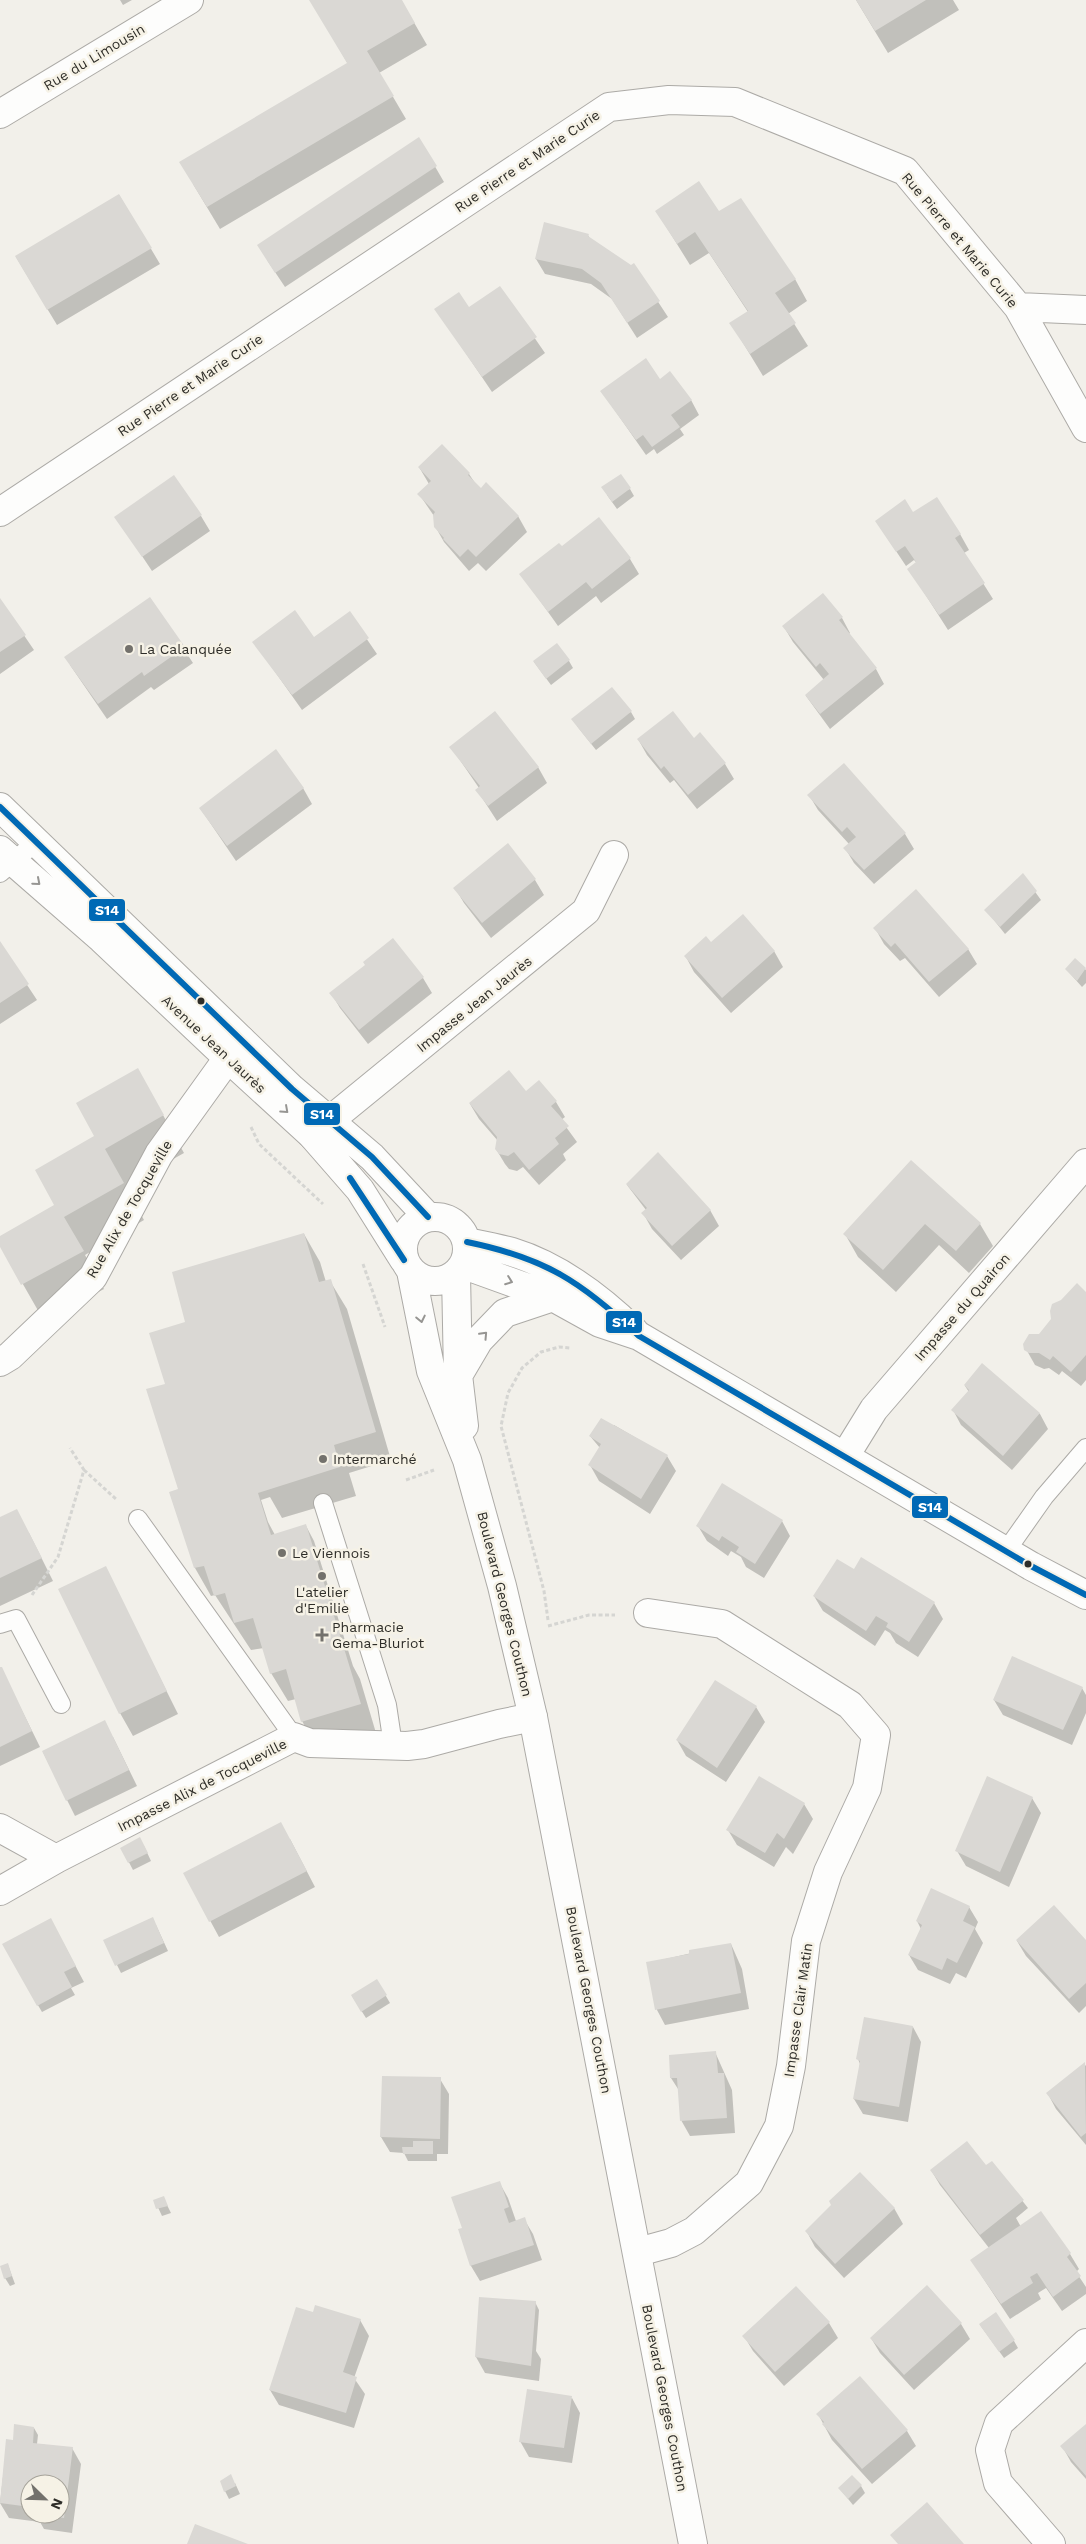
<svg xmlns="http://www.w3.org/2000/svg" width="1086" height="2544" viewBox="0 0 1086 2544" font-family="'Work Sans',sans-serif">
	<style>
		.shadow { fill: #0003; fill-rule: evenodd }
		.building { fill: #dad8d4 }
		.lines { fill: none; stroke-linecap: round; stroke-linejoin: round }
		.service-casing { stroke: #acaaa6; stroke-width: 20 }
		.minor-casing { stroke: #acaaa6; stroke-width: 30 }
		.secondary-casing { stroke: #acaaa6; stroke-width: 30 }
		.path { stroke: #d5d5d2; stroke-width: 3; stroke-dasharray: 4 2.5; stroke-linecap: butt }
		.service { stroke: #fdfdfc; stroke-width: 18 }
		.minor { stroke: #fdfdfc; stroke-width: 28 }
		.secondary { stroke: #fdfdfc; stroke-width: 28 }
		.bus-1-casing { stroke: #f6f2e6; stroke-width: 10 }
		.bus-1 { stroke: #0069b5; stroke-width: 6 }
		.oneway { stroke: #969592 }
		.poi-dot { fill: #73716c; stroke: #f6f2e6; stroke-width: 2 }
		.bus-dot { fill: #2e2d28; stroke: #f6f2e6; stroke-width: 2 }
		.labels { text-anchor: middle; stroke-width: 5; stroke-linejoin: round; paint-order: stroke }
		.street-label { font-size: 14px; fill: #2e2d28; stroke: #f6f2e6 }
		.poi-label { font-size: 14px; fill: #2e2d28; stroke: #f6f2e6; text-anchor: start }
		.line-badge { stroke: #f6f2e6; stroke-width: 2 }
		.badge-label { font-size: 14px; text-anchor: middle; font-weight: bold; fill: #fff }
	</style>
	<rect width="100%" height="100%" fill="#f2f0ea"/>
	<!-- shadow -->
	<path class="shadow" d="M120,0h12l-9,5z
		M311,0h90l26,45 -48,28 27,46 -186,110 -27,-45 155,-120z
		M856,0h97l6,10 -71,43z
		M419,139l25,43 -159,105 -18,-27z
		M119,195l41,69 -103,61 -41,-68z
		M657,212l138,67 12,22 -19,13 20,32 -45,30 -32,-53 17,-11 -39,-59 -19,12z
		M588,235l2,4 41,27 3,-1 34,52 -31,21 -25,-39 -21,-15 -46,-10 -9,-15z
		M500,288l45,65 -53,39 -56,-83 33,-1z
		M659,380l32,20 8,15 -19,14 4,6 -27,19 -3,-5 -8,6 -44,-63z
		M419,467l50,7 8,12 41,30 9,16 -41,39 -8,-8 -9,8 -25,-29 -9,-16 -1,-10 -15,-22 10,-10z
		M630,489l4,7 -17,13 -10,-14z
		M913,514l47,20 9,16 -5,3 29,46 -45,31 -39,-61 8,-6 -3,-3 -8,6 -30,-45z
		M201,516l9,15 -58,40 -36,-54z
		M599,519l31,40 9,15 -38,29 -5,-7 -38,30 -37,-52 41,-27z
		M150,598l43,65 -39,27 -3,-3 -44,32 -37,-54z
		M0,600l34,50 -34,24z
		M349,613l28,41 -75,56 -48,-68 60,-4z
		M842,618l8,15 -2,2 28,34 8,15 -54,45 -24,-33 18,-16 -31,-38 -9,-15z
		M569,661l4,7 -22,17 -17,-23z
		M631,712l4,7 -39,31 -19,-24z
		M700,734l25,30 9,15 -37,30 -23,-29 -4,3 -23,-28 -9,-16h56z
		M451,747l87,20 9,16 -50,38 -20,-31 2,-2z
		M303,788l9,16 -76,57 -36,-53z
		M809,795l96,39 9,15 -40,35 -20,-21 -9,-15 4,-4 -31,-34z
		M507,845l28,35 9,15 -53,43 -27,-35 -9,-15z
		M1023,875l18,25 -36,34 -19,-24z
		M875,928l93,21 9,15 -38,33 -34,-39 -5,3 -16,-17z
		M0,944l37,56 -37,24z
		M710,944l64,7 9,16 -52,46 -37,-41 -8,-15z
		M1075,960l11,10v13l-4,4 -16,-18z
		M423,978l9,15 -64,51 -28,-36 -9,-15z
		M538,1082l18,20 9,15 -4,3 16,22 -14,12 3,6 -27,25 -16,-18 -6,4 -8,-2 -4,-5 -9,-15 2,-8 -19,-22 -9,-15 56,-11z
		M158,1106l26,47 -59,33 19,34 -59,35 19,34 -60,32 -44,-77v-7l56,-32 -19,-34z
		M911,1161l69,63 13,22 -24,27 -30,-28 -43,47 -38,-35 -13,-23z
		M627,1185l83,25 9,16 -38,34 -29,-31 -9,-16 3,-3z
		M304,1234l16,28 6,20 4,-1 17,28 44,151 -42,13 7,23 -74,22 -12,-21 -9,3 7,22 7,13 31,-9 8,15 39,125 7,13 16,54 -58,16 -16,-28 -6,-22 -8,2 -17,-28 -7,-25 -13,2 -36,-55 -4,1 -16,-28 -25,-75 9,-3 -13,-106 21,-61z
		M1086,1293v87l-5,6 -19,-15 -3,4 -10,-7 -5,1 -9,-4 -9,-16z
		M982,1365l58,49 8,15 -36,41 -51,-45 -8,-15 16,-18 -4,-6z
		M614,1425l53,31 9,15 -26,43 -51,-33 -9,-16 10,-17 -10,-12 23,-8z
		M0,1518l29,15 24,48 -53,25z
		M782,1521l8,15 -26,42 -18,-11 -5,-10 -10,-6 -3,5 -21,-15 -9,-15z
		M105,1568l73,146 -45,22 -13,-23z
		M854,1571l80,32 9,16 -25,38 -22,-14 -6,-10 -5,-3 -10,16 -52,-35 -9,-15z
		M1,1668l39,79 -40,19v-97z
		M1082,1688l4,7v18l-14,32 -69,-30 -9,-15z
		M756,1707l9,15 -39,60 -40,-26 -9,-16z
		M113,1737l24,49 -62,30 -32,-64z
		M1032,1798l9,15 -32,74 -43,-21 -9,-15z
		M804,1804l9,15 -20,35 -7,-7 -12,20 -37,-22 -9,-15z
		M290,1839l25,48 -96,50 -34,-63z
		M144,1846l7,15 -18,9 -11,-21z
		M969,1907l9,15 -3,7 8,14 -17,35 -10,-5 -6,11 -32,-14 -9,-15 12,-26 -4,-8z
		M156,1925l12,26 -47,22 -4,-8z
		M59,1935l25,47 -13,6 4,7 -33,17 -13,-22z
		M1017,1941h69v65l-7,7 -53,-57z
		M731,1944l11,25 7,40 -84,16 -8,-15 -9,-47z
		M377,1981l13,22 -24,15 -14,-22z
		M913,2027l8,15 -13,80 -45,-8 -9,-15 6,-35 -2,-5z
		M715,2052l17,38 3,43 -45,3 -9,-16 -1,-28 -9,-14z
		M1084,2064l2,2v79l-30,-36 -8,-15z
		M440,2079l9,15 -1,60h-11v7h-29l-4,-8 -14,-1 -9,-15z
		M992,2162l36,46 -12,10 5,9 49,27 9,15 -3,3 10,15v7l-24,17 -16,-23 -8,5 3,6 -31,20 -29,-44 8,-27 -49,-63 -9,-15 59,2z
		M499,2182l9,16 8,23 8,-2 9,15 9,26 -62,21 -9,-15 -12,-36 4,-1z
		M155,2201l12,4 4,8 -9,3z
		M894,2208l9,16 -59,54 -29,-31 -8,-15z
		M8,2265l7,19 -5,2 -5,-8z
		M927,2286l34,38 9,15 -56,51 -34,-37 -9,-15z
		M480,2298l55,4 4,8 -3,41 5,8 -2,22 -54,-8 -9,-16z
		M313,2314l47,6 9,16 -15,42 11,16 -11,34 -75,-23 -9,-15z
		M829,2323l9,15 -54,48 -31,-35 -9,-15z
		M980,2325l34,16 4,7 -14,10z
		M572,2398l8,15 -8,50 -43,-6 -9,-16z
		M818,2414l89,17 9,15 -44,38 -40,-44z
		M1086,2425v54l-15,-17 -9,-16z
		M34,2428l4,7 -1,9 35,4 9,16 -9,69 -28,-4 -4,-7 -31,-4 -9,-15 7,-62 7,1zM30,2484h30v30h-30z
		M235,2483l5,11 -11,5 -4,-8z
		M861,2486l4,7 -12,12 -13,-16z"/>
	<!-- building -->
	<path class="building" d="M309,0h93l13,23 -48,28 27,45 -187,111 -28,-45 168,-99z
		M856,0h70l-51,31z
		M419,137l18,29 -162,107 -18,-28z
		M699,181l20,30 22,-13 55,81 -21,14 21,30 -46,31 -21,-31 19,-12 -53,-79 -18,12 -22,-33z
		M119,194l33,54 -105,62 -32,-54z
		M544,222l45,12 -1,2 43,29 3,-2 26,38 -33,22 -26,-40 -19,-14 -47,-10z
		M500,286l37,51 -55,40 -48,-68 25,-17 10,15z
		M646,358l14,21 10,-8 22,29 -21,15 9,12 -28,20 -9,-12 -7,5 -36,-49z
		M442,444l28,29 -2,2 13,13 5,-6 33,34 -43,41 -8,-8 -8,8 -17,-18 1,-1 -10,-11 -1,-12 2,-3 -18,-18 14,-13 -13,-14z
		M621,474l10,14 -19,14 -11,-15z
		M174,475l28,40 -60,42 -28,-40z
		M937,497l24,37 -6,4 30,45 -46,32 -32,-46 9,-7 -11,-16 -9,6 -21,-31 30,-22 8,13z
		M599,517l32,41 -39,31 -6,-7 -38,30 -29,-38 40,-31 3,3z
		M823,593l20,24 -4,3 38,48 -57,46 -15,-19 24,-21 -9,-11 -4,4 -34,-41z
		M150,597l35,50 -41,29 -2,-4 -44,32 -34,-47z
		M0,598l26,37 -26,17z
		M295,610l19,27 36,-26 19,27 -77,57 -40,-53z
		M557,643l13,17 -24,19 -13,-18z
		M612,687l20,24 -41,33 -20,-25z
		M495,711l44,56 -51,39 -13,-16 5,-4 -31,-39z
		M673,711l21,27 6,-6 26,31 -38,32 -24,-29 -3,3 -24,-30z
		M276,749l28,39 -77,58 -28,-38z
		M844,763l62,70 -42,37 -21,-22 13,-11 -9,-10 -5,5 -35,-37z
		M508,843l28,36 -54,44 -29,-35z
		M1023,873l14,18 -37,36 -16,-17z
		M916,889l53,60 -40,33 -34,-39 -4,4 -18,-19z
		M743,914l32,37 -53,47 -38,-42 22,-20 5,6z
		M393,938l31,39 -65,53 -30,-37 36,-28 -2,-3z
		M0,941l29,43 -29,19z
		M1075,958l11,10 -9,13 -12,-12z
		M138,1068l26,47 -59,34 19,34 -60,34 20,34 -63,34 -21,-38v-11l54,-31 -19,-35 59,-34 -18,-33z
		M509,1070l17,21 13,-11 18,21 -6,5 18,20 -14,12 4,6 -30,26 -15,-18 -6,4 -9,-2 -4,-5 2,-12 -28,-34z
		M658,1152l53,58 -39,36 -31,-33 6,-5 -21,-24z
		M911,1160l70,63 -25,28 -31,-27 -42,46 -40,-36z
		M304,1233l15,49 12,-3 45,153 -42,13 6,22 -82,26 13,42 35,-11 55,180 -60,18 -15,-53 -16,5 -17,-56 -19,5 -9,-30 -11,3 -10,-30 -10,2 -25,-76 9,-3 -32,-100 19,-5 -16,-51 36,-11 -13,-50z
		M1077,1283l9,9v63l-15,17 -18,-16 -3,4 -11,-7h-10l-5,-3 -1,-6 6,-10h10l12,-15 -1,-8 2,-7 9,-4z
		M982,1363l58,50 -37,43 -52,-46 18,-20 -5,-5z
		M601,1418l67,37 -27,44 -53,-34 13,-21 -12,-8z
		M722,1483l61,37 -28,44 -19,-12 3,-5 -17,-11 -3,5 -23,-15z
		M17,1509l25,49 -42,20v-61z
		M861,1557l74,45 -26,40 -23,-15 2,-4 -12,-7 -10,15 -53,-35 24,-37 17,10z
		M106,1566l61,125 -48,23 -61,-125z
		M1012,1656l71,31 -20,43 -70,-30z
		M0,1667h2l30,64 -32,16z
		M715,1680l42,26 -40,62 -41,-28z
		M105,1720l24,50 -63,31 -24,-50z
		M759,1776l46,27 -21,36 -7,-6 -12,20 -39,-23z
		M987,1776l46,21 -33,75 -45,-21z
		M281,1822l26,49 -98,51 -26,-49z
		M140,1837l8,16 -20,10 -8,-15z
		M931,1888l39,18 -7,15 12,6 -18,36 -10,-5 -5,12 -34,-15 14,-30 -6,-4z
		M1054,1905l32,35v43l-17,16 -53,-59z
		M153,1917l11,26 -49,23 -12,-26z
		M51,1918l25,48 -12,6 8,15 -35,19 -35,-62z
		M731,1943l10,50 -86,17 -9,-48 43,-8v-4z
		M377,1979l10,16 -26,17 -10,-17z
		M864,2017l49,9 -14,81 -46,-8 7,-38 -4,-2z
		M716,2051l2,22h6l3,45 -47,3 -3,-43h-7l-1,-23z
		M1085,2062l1,71 -5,4 -35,-44z
		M382,2076l59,1 -1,62 -60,-2z
		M413,2141h20v13h-30l-1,-7h11z
		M967,2141l19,24 6,-4 32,39 -44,35 -50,-65z
		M860,2172l35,36 -60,56 -30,-33 26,-26 -2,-4z
		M500,2181l9,26 -5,2 5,14 16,-6 9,28 -64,21 -12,-37 4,-1 -11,-31z
		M164,2196l4,10 -12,3 -3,-9z
		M1041,2211l30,42 -4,4 14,19 -28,21 -16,-24 -7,4 3,6 -32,21 -31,-44z
		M8,2263l4,13 -8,3 -4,-13z
		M927,2285l35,38 -58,52 -34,-37z
		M796,2286l34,36 -55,50 -33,-36z
		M479,2297l57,4 -5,65 -56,-9z
		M315,2305l46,14 -18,53 14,5 -11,36 -77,-23 27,-83 17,5z
		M996,2312l19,28 -16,12 -20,-28z
		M860,2376l48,54 -46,39 -40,-45 2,-2 -8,-8z
		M527,2389l45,7 -8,52 -45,-6z
		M14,2424l20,3 -1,16 40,4 -9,71 -19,-3 15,-1v-30h-30v23l-30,-4 6,-64 7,1z
		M1086,2424v52l-26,-30z
		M231,2474l5,12 -12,6 -4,-11z
		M852,2475l10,10 -14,14 -10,-11z
		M927,2502l37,42h-66l-8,-9z
		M195,2524l53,20h-61z"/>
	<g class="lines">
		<!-- service casing -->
		<g class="service-casing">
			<path id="service" d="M0,873l36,-31
				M323,1503l64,202 6,40
				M138,1519l156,218
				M1006,1551l38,-54 42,-49
				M0,1624l16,-5 45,85"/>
		</g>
		<!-- minor casing -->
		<g class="minor-casing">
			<path id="minor" d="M0,114l189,-114
				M1018,307l68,3
				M0,512l609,-405 60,-7 66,2 170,69 113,136 68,121
				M312,1135l274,-224 28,-56
				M0,1362l10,-6 83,-79 66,-123 82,-114
				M845,1456l29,-47 212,-246
				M0,1828l56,31
				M0,1891l56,-32 238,-122 16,6 97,3 17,-2 75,-20 34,-7
				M638,2252l33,-9 23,-12 55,-48 30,-57 12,-60 15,-125 22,-69 39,-84 9,-53 -26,-30 -128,-81 -74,-11
				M1051,2544l-53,-61 -8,-33 9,-27 87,-80"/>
		</g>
		<!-- secondary casing -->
		<g class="secondary-casing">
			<path id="secondary" d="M0,807l292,282 80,68 56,60
				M0,850l102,89 126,119 84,77 48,55 44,70
				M403 1249a32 32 0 1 1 64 0a32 32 0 1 1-64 0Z
				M467,1242c15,3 31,6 45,10 46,14 88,46 122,79
				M464,1265l89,32 47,26 39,13 392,230 55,29
				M411,1271l20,100 36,89 35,126 31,131 160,827
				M456,1274l2,101 6,51
				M459,1374l20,-34 26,-27 48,-16"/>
		</g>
		<!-- path -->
		<path class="path" d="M251,1127l8,17 64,60
			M363,1264l22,63
			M84,1470l33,30
			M406,1480l28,-10
			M32,1595l26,-38 26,-87 -14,-22
			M548,1620l-4,-29 -43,-165 7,-33 14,-25 19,-16 18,-5 11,1
			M548,1626l41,-11h26"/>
		<!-- service -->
		<use href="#service" class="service"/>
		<!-- minor -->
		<use href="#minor" class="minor"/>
		<!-- secondary -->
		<use href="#secondary" class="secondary"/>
		<!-- bus-1 casing -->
		<g class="bus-1-casing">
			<path id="bus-1" d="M0,807l292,282 80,68 56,60
				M350,1178l54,82
				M467,1242c78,16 115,40 172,94l392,230 55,29"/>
		</g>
		<!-- bus-1 -->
		<use href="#bus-1" class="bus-1"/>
	</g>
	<!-- one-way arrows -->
	<defs><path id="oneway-chevron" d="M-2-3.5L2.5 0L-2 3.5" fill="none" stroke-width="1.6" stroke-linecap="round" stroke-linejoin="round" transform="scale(1.25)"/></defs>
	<g class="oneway">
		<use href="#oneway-chevron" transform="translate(37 882) rotate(41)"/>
		<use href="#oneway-chevron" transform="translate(285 1110) rotate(42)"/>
		<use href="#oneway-chevron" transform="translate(509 1281) rotate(20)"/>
		<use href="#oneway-chevron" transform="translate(421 1319) rotate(78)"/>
		<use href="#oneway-chevron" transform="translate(484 1335) rotate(-47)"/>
	</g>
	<!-- markers -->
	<g class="poi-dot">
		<circle cx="129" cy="649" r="5"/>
		<circle cx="323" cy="1459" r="5"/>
		<circle cx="282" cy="1553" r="5"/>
		<circle cx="322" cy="1576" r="5"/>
		<path d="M319.5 1627.5h5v5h5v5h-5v5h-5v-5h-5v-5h5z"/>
	</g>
	<g class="bus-dot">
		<circle cx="201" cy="1001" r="4.5"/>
		<circle cx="1028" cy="1564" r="4.5"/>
	</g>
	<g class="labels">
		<!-- street labels -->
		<g class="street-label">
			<text transform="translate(94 57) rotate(-31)" y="5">Rue du Limousin</text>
			<text transform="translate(527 161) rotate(-34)" y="5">Rue Pierre et Marie Curie</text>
			<text transform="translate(960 240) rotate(50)" y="5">Rue Pierre et Marie Curie</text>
			<text transform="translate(190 385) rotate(-34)" y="5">Rue Pierre et Marie Curie</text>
			<text transform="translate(474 1004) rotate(-39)" y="5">Impasse Jean Jaurès</text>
			<text transform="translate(214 1044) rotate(43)" y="5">Avenue Jean Jaurès</text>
			<text transform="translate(129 1209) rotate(-60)" y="5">Rue Alix de Tocqueville</text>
			<text transform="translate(962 1307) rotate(-49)" y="5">Impasse du Quairon</text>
			<text transform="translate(505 1604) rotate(76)" y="5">Boulevard Georges Couthon</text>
			<text transform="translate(202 1785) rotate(-27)" y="5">Impasse Alix de Tocqueville</text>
			<text transform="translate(589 2000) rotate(79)" y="5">Boulevard Georges Couthon</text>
			<text transform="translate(798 2010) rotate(-82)" y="5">Impasse Clair Matin</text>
			<text transform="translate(665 2398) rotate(79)" y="5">Boulevard Georges Couthon</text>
		</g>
		<!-- poi labels -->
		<g class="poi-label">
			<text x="139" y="654">La Calanquée</text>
			<text x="333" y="1464">Intermarché</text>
			<text x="292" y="1558">Le Viennois</text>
			<text x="322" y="1597" text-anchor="middle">L'atelier<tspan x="322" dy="16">d'Emilie</tspan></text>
			<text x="332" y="1632">Pharmacie<tspan x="332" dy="16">Gema-Bluriot</tspan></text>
		</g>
	</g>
	<g class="line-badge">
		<rect x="88" y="898" width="38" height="24" rx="5" fill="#0069b5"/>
		<rect x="303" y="1102" width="38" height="24" rx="5" fill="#0069b5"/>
		<rect x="605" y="1310" width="38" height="24" rx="5" fill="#0069b5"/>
		<rect x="911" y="1495" width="38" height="24" rx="5" fill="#0069b5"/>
	</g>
	<g class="badge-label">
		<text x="107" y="915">S14</text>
		<text x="322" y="1119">S14</text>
		<text x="624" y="1327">S14</text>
		<text x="930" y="1512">S14</text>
	</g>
	<!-- north arrow -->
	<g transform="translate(45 2499) rotate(113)"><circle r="24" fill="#f6f2e6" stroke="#a6a39a"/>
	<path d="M0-4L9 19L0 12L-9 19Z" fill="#73716c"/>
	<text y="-8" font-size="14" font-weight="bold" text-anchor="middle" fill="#2e2d28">N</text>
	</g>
</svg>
